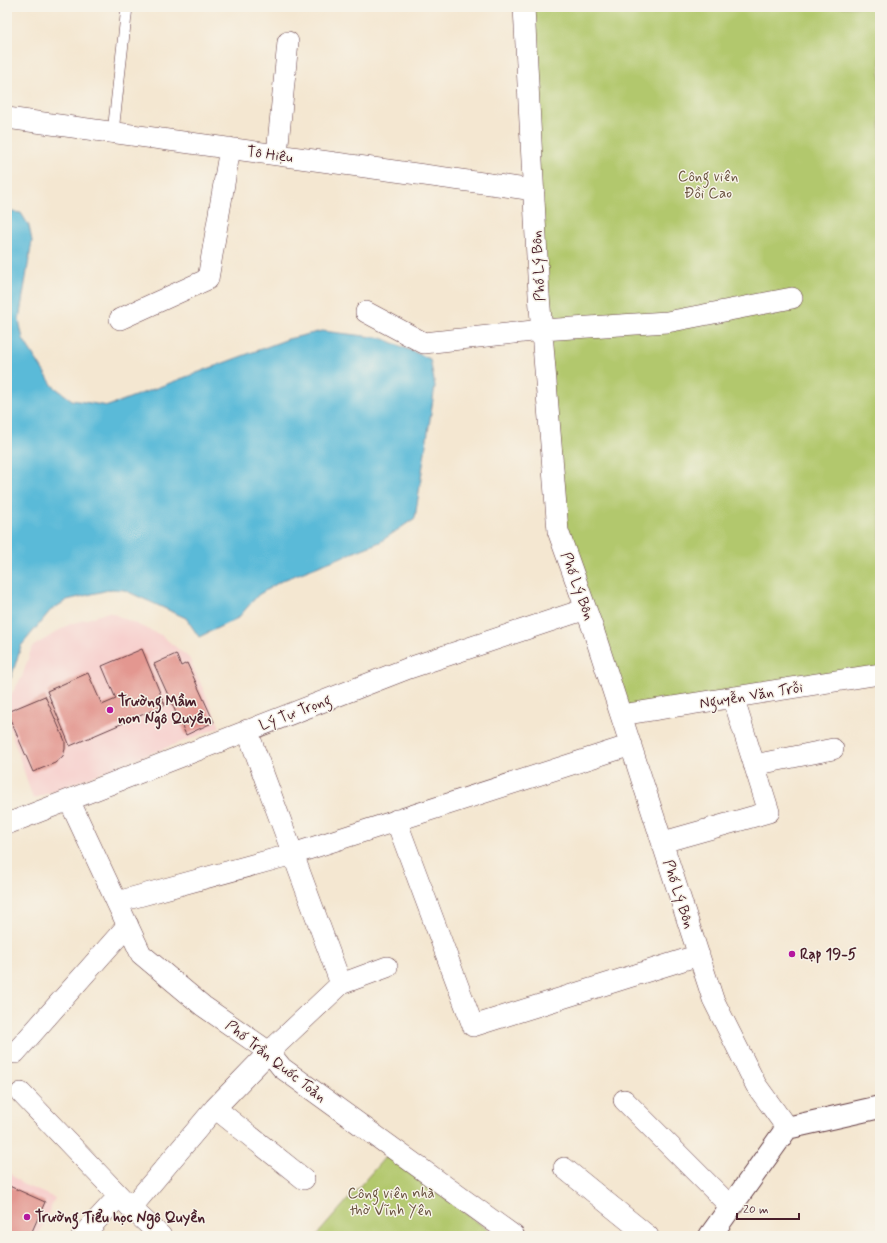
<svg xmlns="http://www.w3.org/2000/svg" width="887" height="1243" viewBox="0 0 887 1243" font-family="Mynerve,sans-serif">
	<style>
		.built { fill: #f7d0ce }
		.green { fill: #b2c86d; stroke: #7e744c }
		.water { fill: #5abad8; stroke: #526c82 }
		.building { fill: #e39790 }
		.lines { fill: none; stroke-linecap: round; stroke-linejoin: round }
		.service-casing { stroke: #643d44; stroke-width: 12 }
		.minor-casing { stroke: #643d44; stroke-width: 22 }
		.tertiary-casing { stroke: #643d44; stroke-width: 24 }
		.service { stroke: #fff; stroke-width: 11 }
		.minor { stroke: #fff; stroke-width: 21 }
		.tertiary { stroke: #fff; stroke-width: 22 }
		.poi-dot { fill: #b5179e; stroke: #f7f3e8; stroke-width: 1.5 }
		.labels { text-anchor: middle; stroke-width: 3; stroke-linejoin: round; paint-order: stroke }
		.street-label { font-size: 15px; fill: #4a1f2b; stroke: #f7f3e8 }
		.park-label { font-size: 15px; fill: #69523f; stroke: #f7f3e8 }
		.poi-label { font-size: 15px; font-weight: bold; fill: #4a1f2b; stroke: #f7f3e8; text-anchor: start }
	</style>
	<rect width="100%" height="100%" fill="#f7f3e8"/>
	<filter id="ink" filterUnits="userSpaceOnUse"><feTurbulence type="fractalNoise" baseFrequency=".025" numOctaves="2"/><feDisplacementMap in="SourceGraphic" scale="8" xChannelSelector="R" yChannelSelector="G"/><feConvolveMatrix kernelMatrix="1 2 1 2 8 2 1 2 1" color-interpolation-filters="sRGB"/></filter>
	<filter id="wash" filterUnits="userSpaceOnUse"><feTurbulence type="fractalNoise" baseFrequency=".012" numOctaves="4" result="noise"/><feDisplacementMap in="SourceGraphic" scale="16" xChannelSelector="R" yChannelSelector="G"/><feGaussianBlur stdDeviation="0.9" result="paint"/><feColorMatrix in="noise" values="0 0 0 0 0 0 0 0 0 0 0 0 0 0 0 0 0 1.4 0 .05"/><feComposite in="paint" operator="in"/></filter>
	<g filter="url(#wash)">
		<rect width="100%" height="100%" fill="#f4e7d1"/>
		<!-- built -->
		<path class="built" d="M109,612l52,23 28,23 31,69 -187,72 -26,-80v-18l15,-24 10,-30 36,-22z
			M7,1171l15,13 33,14 -17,38h-31z"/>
		<!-- green -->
		<path class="green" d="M524,7h356v667l-259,41 -63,-184z
			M387,1155l109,81h-180z"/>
		<!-- water -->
		<path class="water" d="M7,211l14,2 8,13 3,15 -13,79 4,19 30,47 19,14 36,6 180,-67 34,-8 60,7 48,21 5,27 -20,132 -35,24 -97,38 -25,15 -20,23 -39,19 -13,-19 -62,-28 -12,-1 -16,4 -29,7 -17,11 -29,35 -10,32 -4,1z"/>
		<g id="blocks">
			<!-- building -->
			<path class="building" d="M142,649l23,56 -95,41 -23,-55 41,-18 14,32 14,-6 -14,-33z
				M176,654l5,12 6,-3 27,59 -28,13 -32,-71z
				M45,696l20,45v8l-2,7 -8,7 -22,9 -26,-60z
				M7,1185l38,17 -15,34h-23z"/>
		</g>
	</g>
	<g filter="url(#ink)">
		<use href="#blocks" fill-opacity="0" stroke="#643d44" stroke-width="1"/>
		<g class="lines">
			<!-- service casing -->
			<g class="service-casing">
				<path id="service" d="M113,132l14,-125"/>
			</g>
			<!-- minor casing -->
			<g class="minor-casing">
				<path id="minor" d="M524,7l15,288 19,236 34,95 121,373 43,86 31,43
					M7,118l527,72
					M277,154l11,-112
					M366,312l58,31 118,-13 125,-8 125,-24
					M120,319l88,-40 22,-131
					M621,715l259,-41
					M247,730l94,254
					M754,765l79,-16
					M69,800l72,154 62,52 66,46 13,16 232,168
					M396,820l77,206 226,-71
					M7,824l402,-156 177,-59
					M663,842l106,-30 -36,-115
					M117,902l176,-48 338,-109
					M15,1053l113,-128
					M21,1093l110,115 30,28
					M624,1100l107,107
					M215,1108l89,71
					M564,1168l84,68
					M131,1208l84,-100 54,-56 72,-68 46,-17
					M82,1236l37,-40"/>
			</g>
			<!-- tertiary casing -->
			<g class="tertiary-casing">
				<path id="tertiary" d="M710,1236l77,-108 93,-21"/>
			</g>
			<!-- service -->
			<use href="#service" class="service"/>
			<!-- minor -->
			<use href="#minor" class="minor"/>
			<!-- tertiary -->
			<use href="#tertiary" class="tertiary"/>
		</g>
	</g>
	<!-- markers -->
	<g class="poi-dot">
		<circle cx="110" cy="710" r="4"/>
		<circle cx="792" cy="954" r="4"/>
		<circle cx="27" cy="1217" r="4"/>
	</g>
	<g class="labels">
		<!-- street labels -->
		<g class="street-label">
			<text transform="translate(270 154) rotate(8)" y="5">Tô Hiệu</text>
			<text transform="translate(538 266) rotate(-93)" y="5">Phố Lý Bôn</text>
			<text transform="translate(578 586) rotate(70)" y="5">Phố Lý Bôn</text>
			<text transform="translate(751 695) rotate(-9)" y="5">Nguyễn Văn Trỗi</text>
			<text transform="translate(295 712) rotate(-21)" y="5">Lý Tự Trọng</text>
			<text transform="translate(679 894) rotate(72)" y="5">Phố Lý Bôn</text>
			<text transform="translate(276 1061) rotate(38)" y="5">Phố Trần Quốc Toản</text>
		</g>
		<!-- park labels -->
		<g class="park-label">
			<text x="708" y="181">Công viên<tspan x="708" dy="17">Đồi Cao</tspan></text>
			<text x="391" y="1198">Công viên nhà<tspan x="391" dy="17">thờ Vĩnh Yên</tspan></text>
		</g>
		<!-- poi labels -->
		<g class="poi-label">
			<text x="118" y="706">Trường Mầm<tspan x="118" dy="17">non Ngô Quyền</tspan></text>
			<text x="800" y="959">Rạp 19-5</text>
			<text x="35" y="1222">Trường Tiểu học Ngô Quyền</text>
		</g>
	</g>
	<!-- margin -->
	<rect width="887" height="1243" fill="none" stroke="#f7f3e8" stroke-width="24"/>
	<!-- scale -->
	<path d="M737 1213v6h62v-6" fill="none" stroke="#4a1f2b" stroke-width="2"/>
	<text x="743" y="1213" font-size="12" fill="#4a1f2b" stroke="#f7f3e8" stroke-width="3" paint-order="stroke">20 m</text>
</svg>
